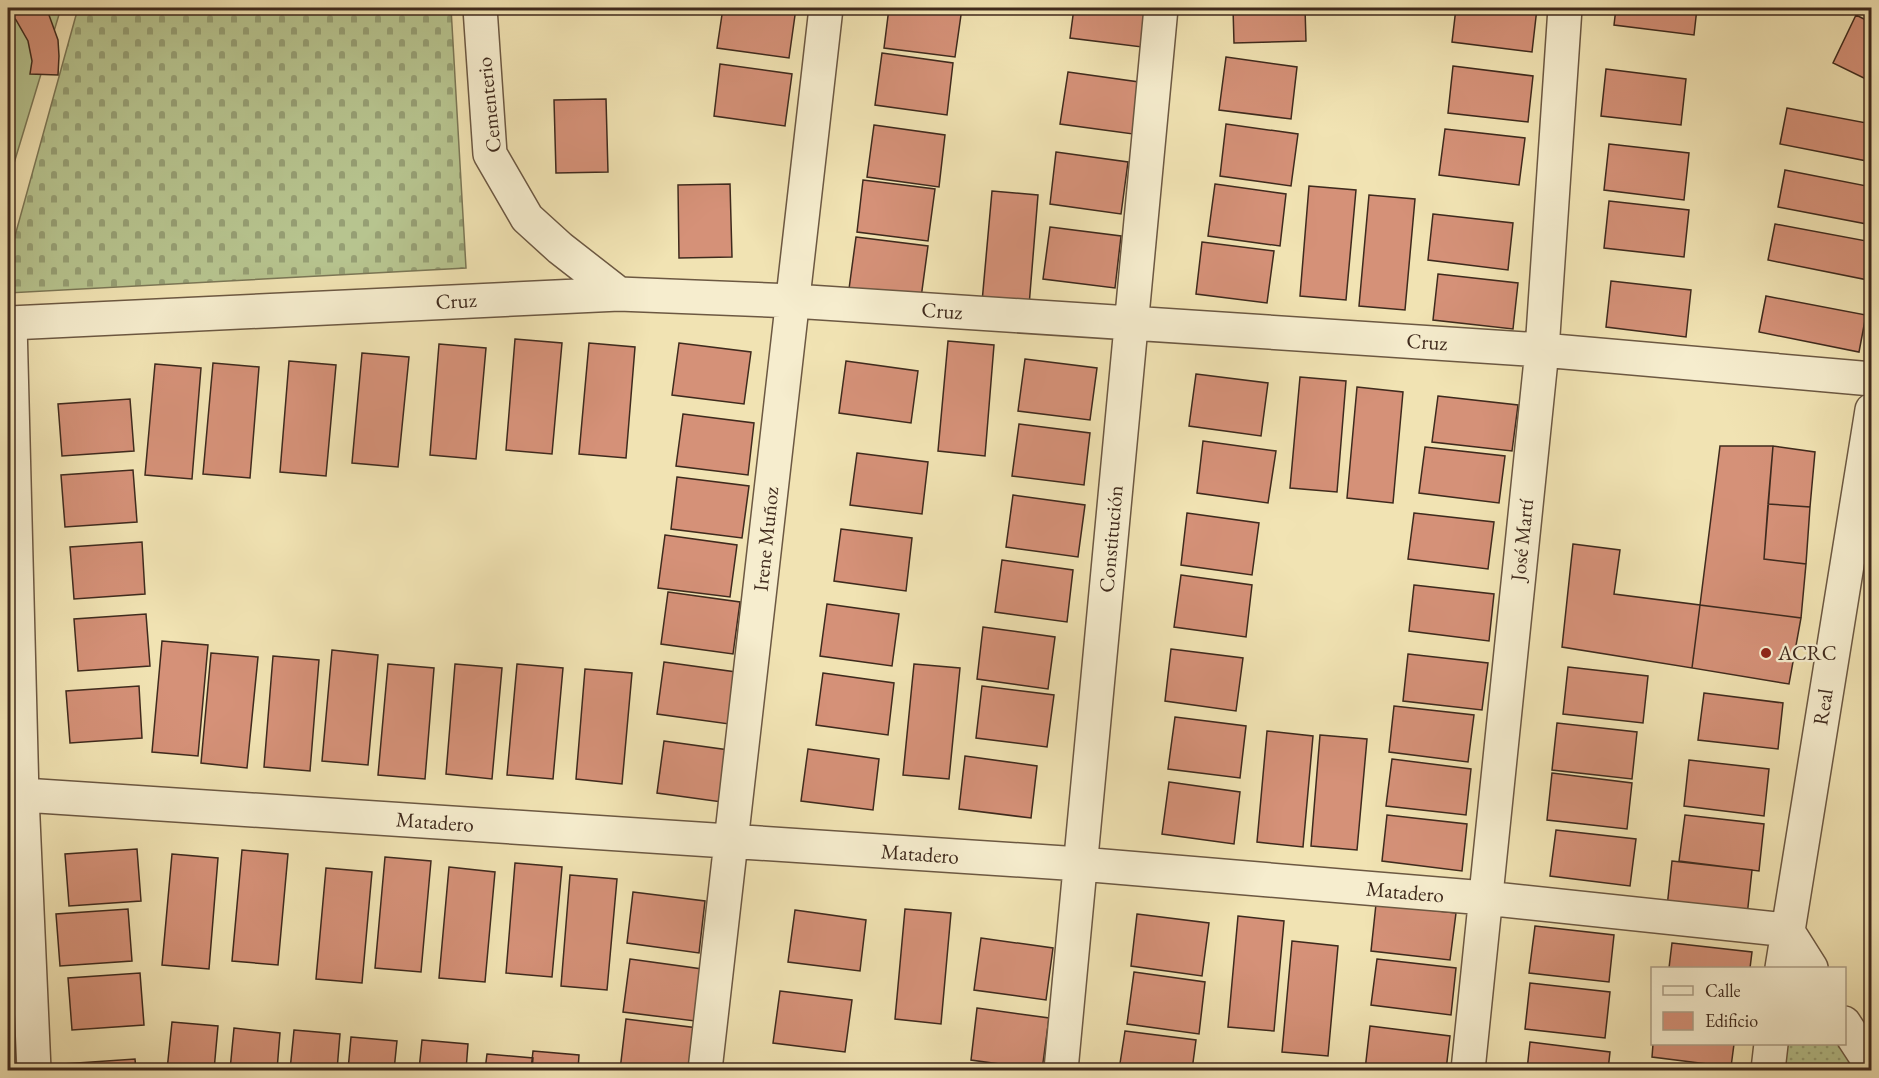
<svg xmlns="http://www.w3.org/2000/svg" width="1879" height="1078" viewBox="0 0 1879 1078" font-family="'EB Garamond',serif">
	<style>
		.green { fill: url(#green-dots); stroke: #7b7756; stroke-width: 1.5 }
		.cemetery { fill: url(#cemetery-stones); stroke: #7b7756; stroke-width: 1.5 }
		.pitch { fill: #b7c48f; stroke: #7b7756; stroke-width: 1.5 }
		.building { fill: #d59178; stroke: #3f2a1d; stroke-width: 1.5 }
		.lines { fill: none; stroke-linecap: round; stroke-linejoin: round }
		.minor-casing { stroke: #6c5842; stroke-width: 36 }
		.minor { stroke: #f6edce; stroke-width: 33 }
		.poi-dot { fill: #8f2418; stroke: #f6edce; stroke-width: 2 }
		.labels { text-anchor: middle; stroke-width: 4.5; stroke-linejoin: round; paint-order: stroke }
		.street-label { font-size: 21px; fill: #3f2a1d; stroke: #f6edce }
		.poi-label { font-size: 21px; fill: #3f2a1d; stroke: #f6edce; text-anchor: start }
	</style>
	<defs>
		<pattern id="green-dots" width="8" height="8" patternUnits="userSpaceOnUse" patternTransform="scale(1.5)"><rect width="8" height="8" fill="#b7c48f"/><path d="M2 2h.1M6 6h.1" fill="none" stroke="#969f74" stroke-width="1.8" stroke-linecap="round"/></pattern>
		<pattern id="cemetery-stones" width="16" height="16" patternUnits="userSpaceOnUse" patternTransform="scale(1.5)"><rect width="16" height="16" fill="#b7c48f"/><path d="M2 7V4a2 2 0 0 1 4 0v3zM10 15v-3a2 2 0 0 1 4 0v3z" fill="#969f74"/></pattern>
	</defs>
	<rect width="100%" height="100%" fill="#f1e3b3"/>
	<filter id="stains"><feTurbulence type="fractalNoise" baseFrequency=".00333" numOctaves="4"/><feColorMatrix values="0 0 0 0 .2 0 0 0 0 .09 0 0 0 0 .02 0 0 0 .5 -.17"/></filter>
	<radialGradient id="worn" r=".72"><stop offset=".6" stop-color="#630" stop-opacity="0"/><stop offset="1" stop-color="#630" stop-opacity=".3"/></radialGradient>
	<!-- green -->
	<path class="green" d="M1771,1044h73l27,26h-103z"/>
	<!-- cemetery -->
	<path class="cemetery" d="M78,8h373l15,260 -458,25v-32z"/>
	<!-- pitch -->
	<path class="pitch" d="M8,8h53l-53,175z"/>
	<!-- building -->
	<path class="building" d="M8,8h36l5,7 9,25 1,16 -1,19 -28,-1 2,-13 -4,-20 -12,-21 -8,-8z
		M723,8h73l-7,50 -72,-10z
		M889,8h73l-7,49 -71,-9z
		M1074,8h73l-5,39 -72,-9z
		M1233,8h72l1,33 -72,2z
		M1456,8h81l-5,44 -80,-10z
		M1616,8h81l-3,27 -80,-10z
		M1856,15l16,8v59l-39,-19z
		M882,53l71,10 -6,52 -72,-10z
		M1226,57l71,10 -6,52 -72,-9z
		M720,64l72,10 -7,52 -71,-10z
		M1453,66l80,10 -5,46 -80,-9z
		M1606,69l80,10 -5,46 -80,-9z
		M1068,72l71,10 -6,52 -73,-10z
		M606,99l2,73 -52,1 -2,-73z
		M1787,108l85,16v38l-92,-18z
		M1226,124l72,10 -7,52 -71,-10z
		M874,125l71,10 -6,52 -72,-10z
		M1445,129l80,9 -6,47 -80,-10z
		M1609,144l80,9 -5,47 -80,-10z
		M1056,152l72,10 -7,52 -71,-10z
		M1785,170l87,17v38l-94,-18z
		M863,180l72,9 -7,52 -71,-9z
		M730,184l2,73 -53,1 -1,-73z
		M1215,184l71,10 -6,52 -72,-10z
		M1309,186l47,4 -10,110 -46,-4z
		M992,191l46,4 -9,111 -47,-4z
		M1369,195l46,4 -10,111 -46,-4z
		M1609,201l80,9 -5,47 -80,-9z
		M1433,214l80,9 -5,47 -80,-10z
		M1775,224l97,18v22l-4,16 -100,-20z
		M1050,227l71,9 -6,52 -72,-9z
		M856,237l72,9 -7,52 -72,-9z
		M1202,242l72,9 -7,52 -71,-9z
		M1438,274l80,9 -5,46 -80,-9z
		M1611,281l80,9 -5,47 -80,-10z
		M1766,296l100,19 -7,37 -100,-20z
		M515,339l47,4 -10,111 -46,-4z
		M948,341l46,4 -9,111 -47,-5z
		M589,343l46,4 -9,111 -47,-4z
		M679,343l72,9 -7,52 -72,-9z
		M439,344l47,4 -10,111 -46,-4z
		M362,353l47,4 -11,110 -46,-4z
		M1025,359l72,9 -7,52 -72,-9z
		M289,361l47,4 -10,111 -46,-4z
		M846,361l72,10 -7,52 -72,-10z
		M213,363l46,4 -9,111 -47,-4z
		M155,364l46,4 -9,111 -47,-4z
		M1196,374l72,9 -7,53 -72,-10z
		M1300,377l46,4 -9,111 -47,-4z
		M1357,387l46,5 -10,111 -46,-5z
		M1438,396l80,9 -6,46 -80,-9z
		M130,399l4,52 -72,5 -4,-52z
		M683,414l71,9 -6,52 -72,-9z
		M1019,424l71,9 -6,52 -72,-9z
		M1203,441l73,10 -8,52 -71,-10z
		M1720,446h53l-9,113 42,5 -5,54 -101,-13z
		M1773,446l42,6 -5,55 -42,-3z
		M1425,447l80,9 -6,47 -80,-10z
		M857,453l71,9 -6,52 -72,-9z
		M133,470l4,52 -72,5 -4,-52z
		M677,477l72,9 -7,52 -71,-9z
		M1013,495l72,10 -7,52 -72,-10z
		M1768,504l42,3 -4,57 -42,-5z
		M1187,513l72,10 -7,52 -71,-10z
		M1414,513l80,9 -6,47 -80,-10z
		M841,529l71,9 -6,53 -72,-10z
		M665,535l72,10 -7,52 -72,-9z
		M142,542l3,52 -71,5 -4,-52z
		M1573,544l47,6 -6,44 86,11 -8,63 -130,-21z
		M1002,560l71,10 -6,52 -72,-10z
		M1181,575l71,10 -6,52 -72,-10z
		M1414,585l80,9 -5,47 -80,-10z
		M668,592l72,10 -7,52 -72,-10z
		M827,604l72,10 -7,52 -72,-10z
		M1700,605l101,13 -12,66 -97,-16z
		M146,614l4,52 -72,5 -4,-52z
		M983,627l72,10 -7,52 -71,-10z
		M162,641l46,4 -10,111 -46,-4z
		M1171,649l72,9 -7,53 -71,-10z
		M332,650l46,5 -10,110 -46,-4z
		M211,653l47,4 -11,111 -46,-5z
		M1408,654l80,9 -6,47 -79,-9z
		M273,656l46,4 -9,111 -46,-4z
		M664,662l72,10 -7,52 -72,-10z
		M388,664l46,4 -9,111 -47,-4z
		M455,664l47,4 -10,111 -46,-5z
		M517,664l46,4 -10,111 -46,-4z
		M914,664l46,4 -11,111 -46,-4z
		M1568,667l80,9 -5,47 -80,-9z
		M585,669l47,4 -10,111 -46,-5z
		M823,673l71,10 -6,52 -72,-10z
		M139,686l3,52 -72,5 -4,-52z
		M982,686l72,9 -7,52 -71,-9z
		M1704,693l79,10 -5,46 -80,-9z
		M1394,706l80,9 -6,47 -79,-10z
		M1175,717l71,9 -6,52 -72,-9z
		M1557,723l80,9 -5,47 -80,-9z
		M1267,731l46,5 -10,111 -46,-5z
		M1320,735l47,4 -10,111 -46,-4z
		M664,741l72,10 -7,52 -72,-10z
		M808,749l71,10 -6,51 -72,-9z
		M965,756l72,10 -6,52 -72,-9z
		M1392,759l79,10 -5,46 -80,-9z
		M1689,760l80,9 -5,47 -80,-10z
		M1552,773l80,10 -5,46 -80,-9z
		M1169,782l71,10 -6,52 -72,-10z
		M1387,815l80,9 -5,47 -80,-10z
		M1685,815l79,9 -5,47 -80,-10z
		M1556,830l80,9 -6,47 -80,-10z
		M137,849l4,52 -72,5 -4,-52z
		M242,850l46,4 -10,111 -46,-4z
		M172,854l46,4 -9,111 -47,-4z
		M385,857l46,4 -10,111 -46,-4z
		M1672,861l80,9 -5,46 -80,-9z
		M515,863l47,4 -10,110 -46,-4z
		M449,867l46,5 -10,110 -46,-4z
		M326,868l46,4 -10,111 -46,-4z
		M570,875l47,4 -10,111 -46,-4z
		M633,892l72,9 -6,52 -72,-10z
		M1376,904l80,9 -6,47 -79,-9z
		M128,909l4,52 -72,5 -4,-52z
		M905,909l46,4 -10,111 -46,-5z
		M795,910l71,10 -6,51 -72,-9z
		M1137,914l72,9 -7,53 -71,-10z
		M1238,916l46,5 -10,110 -46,-4z
		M1535,926l79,9 -5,47 -80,-9z
		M981,938l72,10 -7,52 -72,-10z
		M1292,941l46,5 -10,110 -46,-4z
		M1672,943l80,9 -2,16h-81z
		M630,959l72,10 -7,52 -72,-9z
		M1377,959l79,9 -5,47 -80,-10z
		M1134,972l71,10 -6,52 -72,-10z
		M140,973l4,52 -72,5 -4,-52z
		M1530,983l80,9 -5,46 -80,-9z
		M780,991l72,9 -7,52 -72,-9z
		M977,1008l72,10 -7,52 -71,-10z
		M626,1019l72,9 -6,42h-72z
		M172,1022l46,4 -4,44h-47z
		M1370,1026l80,10 -4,34h-81z
		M234,1028l46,5 -3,37h-47z
		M294,1030l46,4 -3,36h-47z
		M1125,1031l71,9 -4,30h-73z
		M351,1037l46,4 -3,29h-46z
		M422,1040l46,4 -2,26h-47z
		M1530,1042l80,10 -2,18h-81z
		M1653,1044h81l-3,23 -79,-10z
		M533,1051l46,4 -1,15h-47z
		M487,1054l46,4 -1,12h-47z
		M13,1057l1,13h-6v-12z
		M135,1059l1,11h-73v-6z"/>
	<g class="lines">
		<!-- minor casing -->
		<g class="minor-casing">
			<path id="minor" d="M480,8l10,146 37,64 33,30 59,46
				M8,794l1072,70 405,34 302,32 24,38
				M1782,968l90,-558
				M1844,1023l28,43
				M34,1070l-12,-274 -12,-473 609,-29 174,7 749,49 330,29
				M705,1070l121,-1062
				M1061,1070l100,-1062
				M1468,1070l74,-720 23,-342
				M1768,1070l3,-26"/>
		</g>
		<!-- minor -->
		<use href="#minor" class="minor"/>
	</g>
	<!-- markers -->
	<circle class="poi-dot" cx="1766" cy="653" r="6"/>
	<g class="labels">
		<!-- street labels -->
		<g class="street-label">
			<text transform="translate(489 105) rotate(-96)" y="7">Cementerio</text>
			<text transform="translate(456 301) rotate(-3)" y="7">Cruz</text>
			<text transform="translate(942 311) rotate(4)" y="7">Cruz</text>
			<text transform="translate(1427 342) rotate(4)" y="7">Cruz</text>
			<text transform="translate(766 539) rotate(-84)" y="7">Irene Muñoz</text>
			<text transform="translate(1111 539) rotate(-85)" y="7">Constitución</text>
			<text transform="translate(1522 540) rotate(-84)" y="7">José Martí</text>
			<text transform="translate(1823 707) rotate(-81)" y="7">Real</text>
			<text transform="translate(435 822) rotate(4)" y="7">Matadero</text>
			<text transform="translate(920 854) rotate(4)" y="7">Matadero</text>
			<text transform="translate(1405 892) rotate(5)" y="7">Matadero</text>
		</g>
		<!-- poi labels -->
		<g class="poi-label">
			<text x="1778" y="660">ACRC</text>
		</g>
	</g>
	<!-- margin -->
	<rect width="1879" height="1078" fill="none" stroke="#f1e3b3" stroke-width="30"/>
	<rect x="9" y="9" width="1861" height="1060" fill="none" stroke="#3f2a1d" stroke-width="3"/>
	<rect x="15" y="15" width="1849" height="1048" fill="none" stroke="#3f2a1d" stroke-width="1.5"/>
	<!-- legend -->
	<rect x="1651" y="967" width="195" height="78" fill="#f6edce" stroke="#ad9f87" stroke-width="1.5"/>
	<rect x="1663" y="986" width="30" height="9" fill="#f6edce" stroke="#ad9f87" stroke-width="1.5"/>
	<text x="1705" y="997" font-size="18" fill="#3f2a1d">Calle</text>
	<rect x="1663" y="1012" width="30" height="18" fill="#d59178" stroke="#ad9f87" stroke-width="1.5"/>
	<text x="1705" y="1027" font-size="18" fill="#3f2a1d">Edificio</text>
	<rect width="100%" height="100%" filter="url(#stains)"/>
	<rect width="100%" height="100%" fill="url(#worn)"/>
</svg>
